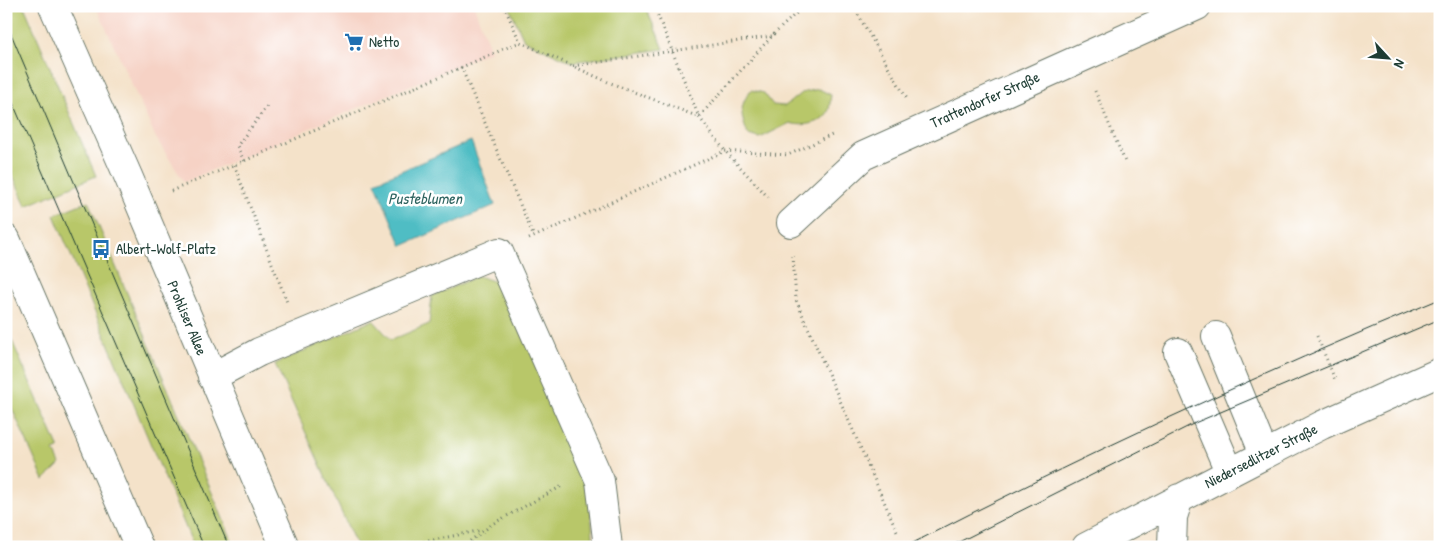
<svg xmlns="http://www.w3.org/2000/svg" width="1446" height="553" viewBox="0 0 1446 553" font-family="'Patrick Hand',sans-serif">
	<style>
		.built { fill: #f6d2c5 }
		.green { fill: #b8c769; stroke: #6c824e }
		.water { fill: #4fbdc4; stroke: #377d7c }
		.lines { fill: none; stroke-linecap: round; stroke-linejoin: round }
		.minor-casing { stroke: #6a7768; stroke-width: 30 }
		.path { stroke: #6a7768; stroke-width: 3; stroke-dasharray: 1 4; stroke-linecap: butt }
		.minor { stroke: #fff; stroke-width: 28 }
		.tram { stroke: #1f3d34; stroke-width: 1 }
		.labels { text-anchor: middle; stroke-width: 5; stroke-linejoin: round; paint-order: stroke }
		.poi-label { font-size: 15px; fill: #1f3d34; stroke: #fff; text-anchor: start }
		.street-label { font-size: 15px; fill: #1f3d34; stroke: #fff }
		.water-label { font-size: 16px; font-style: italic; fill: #2d635f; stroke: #fff }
	</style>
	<rect width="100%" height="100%" fill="#fff"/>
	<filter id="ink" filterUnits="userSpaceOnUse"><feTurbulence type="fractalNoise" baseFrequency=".02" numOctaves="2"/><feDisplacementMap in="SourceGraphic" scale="10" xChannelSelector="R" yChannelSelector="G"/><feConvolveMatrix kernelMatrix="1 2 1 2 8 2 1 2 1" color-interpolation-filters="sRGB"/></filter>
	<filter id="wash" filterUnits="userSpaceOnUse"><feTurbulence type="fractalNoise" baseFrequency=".0096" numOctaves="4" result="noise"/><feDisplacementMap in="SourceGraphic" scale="20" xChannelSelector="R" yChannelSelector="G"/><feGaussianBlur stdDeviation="1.12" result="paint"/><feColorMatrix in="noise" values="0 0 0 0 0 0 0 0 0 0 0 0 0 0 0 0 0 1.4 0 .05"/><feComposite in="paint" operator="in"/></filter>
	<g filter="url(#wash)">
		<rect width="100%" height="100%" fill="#f4e2c9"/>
		<!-- built -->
		<path class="built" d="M96,6h378l17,45 -307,131 -28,-44z"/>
		<!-- green -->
		<path class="green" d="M6,6h18l72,170 -70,30 -20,-47z
			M509,6h136l19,43 -92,13 -48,-22z
			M819,89l12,6c-1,5 -1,13 -3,17 -7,12 -26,15 -38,11l-30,15 -12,-3c-7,-19 -10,-28 3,-45l13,3 9,12 12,1 16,-13z
			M88,201l147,346h-41l-140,-332z
			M478,276l31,10 79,194 6,67h-237l-82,-183 98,-44 18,20 38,-16 3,-28z
			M6,327l53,122 -5,2 6,13 -16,16 -38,-85z"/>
		<!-- water -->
		<path class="water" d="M471,141l24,64 -93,41 -27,-64z"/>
	</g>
	<g filter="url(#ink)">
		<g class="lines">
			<!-- minor casing -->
			<g class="minor-casing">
				<path id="minor" d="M53,6l75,170 157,371
					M791,223l72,-67 334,-150
					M6,239l133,308
					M1216,336l48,118
					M1178,352l51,119
					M212,377l47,-25 240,-100 101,229 8,66
					M1086,547l236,-122 118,-53
					M1172,547l1,-30 6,-19"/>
			</g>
			<!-- path -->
			<path class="path" d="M504,6l16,36 88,40 91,35 73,-81 32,-30
				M654,6l45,111 26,34 44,47
				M853,6l54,93
				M573,66l199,-30
				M461,67l73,170
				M1095,91l31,73
				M244,161l-7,-15 30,-40
				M234,165l53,137
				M171,191l73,-30 276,-119
				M529,239l196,-88 63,4 44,-20
				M793,256l3,44 101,231
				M1317,336l19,46
				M399,547l83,-17
				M462,547l32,-24 70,-38"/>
			<!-- minor -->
			<use href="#minor" class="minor"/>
			<!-- tram -->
			<path class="tram" d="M6,22l223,525
				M6,87l198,460
				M905,547c175,-90 353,-173 535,-248
				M949,547l248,-125 243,-103"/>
		</g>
	</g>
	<!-- icons -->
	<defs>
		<g id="supermarket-bare" transform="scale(1.5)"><path d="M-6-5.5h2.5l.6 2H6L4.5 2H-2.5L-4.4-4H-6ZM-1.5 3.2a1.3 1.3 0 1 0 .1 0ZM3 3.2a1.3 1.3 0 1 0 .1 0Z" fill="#1f6fb2" stroke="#fff" stroke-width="2.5" paint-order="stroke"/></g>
		<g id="bus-bare" transform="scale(1.5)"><path d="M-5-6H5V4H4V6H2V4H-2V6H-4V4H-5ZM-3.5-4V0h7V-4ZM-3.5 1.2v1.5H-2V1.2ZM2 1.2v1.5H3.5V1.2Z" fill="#1f6fb2" stroke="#fff" stroke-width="2.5" paint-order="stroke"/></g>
	</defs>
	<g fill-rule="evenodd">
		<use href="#supermarket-bare" x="354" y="42"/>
		<use href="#bus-bare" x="101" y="249"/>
	</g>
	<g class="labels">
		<!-- poi labels -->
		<g class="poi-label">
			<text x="369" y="47">Netto</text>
			<text x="116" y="254">Albert-Wolf-Platz</text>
		</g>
		<!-- street labels -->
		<g class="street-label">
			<text transform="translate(985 100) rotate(-24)" y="5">Trattendorfer Straße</text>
			<text transform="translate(187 318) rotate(67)" y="5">Prohliser Allee</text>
			<text transform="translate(1261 456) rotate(-27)" y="5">Niedersedlitzer Straße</text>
		</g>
		<!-- water labels -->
		<g class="water-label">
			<text x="425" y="204">Pusteblumen</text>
		</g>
	</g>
	<!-- margin -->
	<rect width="1446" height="553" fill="none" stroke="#fff" stroke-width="25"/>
	<!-- north arrow -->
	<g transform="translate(1388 58) rotate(116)" stroke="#ffffff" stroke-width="4" paint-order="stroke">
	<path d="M0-4L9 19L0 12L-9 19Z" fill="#1f3d34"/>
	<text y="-8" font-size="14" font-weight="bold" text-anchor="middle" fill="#1f3d34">N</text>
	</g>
</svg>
